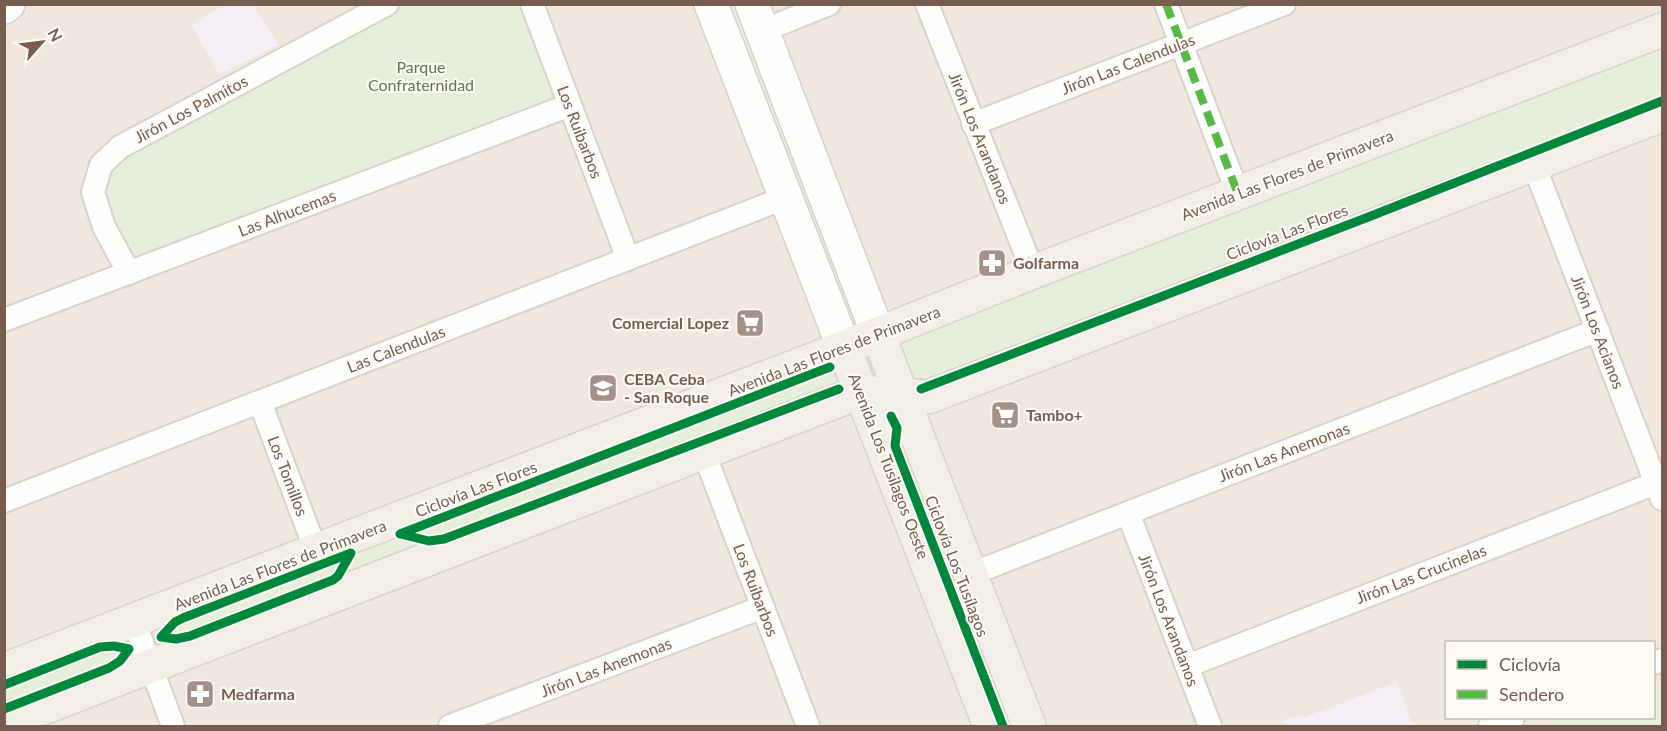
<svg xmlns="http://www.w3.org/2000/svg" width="1667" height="731" viewBox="0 0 1667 731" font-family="Lato,sans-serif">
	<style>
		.residential { fill: #f0e8df; fill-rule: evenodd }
		.education { fill: #f5eef5 }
		.green { fill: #e6eedc }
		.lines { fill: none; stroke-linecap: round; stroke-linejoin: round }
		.street-casing { stroke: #d8d2ce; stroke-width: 26 }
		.secondary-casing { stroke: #d7d1cb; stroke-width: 36 }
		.primary-casing { stroke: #d9d1cc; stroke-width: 36 }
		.street { stroke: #fefefd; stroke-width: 22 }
		.secondary { stroke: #fefefd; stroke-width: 33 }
		.primary { stroke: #f2eee8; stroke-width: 33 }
		.quiet { stroke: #58b947; stroke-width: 8; stroke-dasharray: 15 8; stroke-linecap: butt }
		.cycleway-casing { stroke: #fefaf4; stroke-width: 13 }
		.cycleway { stroke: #00873e; stroke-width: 9 }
		.labels { text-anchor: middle; stroke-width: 4.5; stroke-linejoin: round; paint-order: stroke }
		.street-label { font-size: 16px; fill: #775d50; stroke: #fefaf4 }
		.park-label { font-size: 16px; fill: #587b49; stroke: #fefaf4 }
		.poi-label { font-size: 16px; font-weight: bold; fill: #775d50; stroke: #fefaf4; text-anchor: start }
	</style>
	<rect width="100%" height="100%" fill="#f8f5f0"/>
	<!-- residential -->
	<path class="residential" d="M4,5h1658v721h-1657zM1446,642h208v76h-208z"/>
	<!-- education -->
	<path class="education" d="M225,5h29l24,40 -59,29 -28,-50z
		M1397,682l16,44h-127l-3,-6 17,-5 3,3z"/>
	<!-- green -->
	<path class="green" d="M408,5h115l34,93 -423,159 -10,-9 -15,-33 -5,-27 8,-17 18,-15z
		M719,5h23l120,312 -21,8z
		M1662,44v51l-740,290 -7,-4 -15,-39 3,-5z
		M832,364l13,21 -682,260 -5,-19z
		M897,428l123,298h-17l-112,-294z
		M126,639l5,14 -1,7 -125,50v-28z
		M1662,679v47h-122l23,-8h91v-36z"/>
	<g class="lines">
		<!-- street casing -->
		<g class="street-casing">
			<path id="street" d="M532,4l96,255
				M927,4l106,268
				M1166,4l72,190
				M762,31l67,-27
				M973,124l311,-120
				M1534,165l128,334
				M129,273l-25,-46 -11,-35 8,-27 19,-18 267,-143
				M4,320l566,-215
				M260,402l56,149
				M704,453l104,273
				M4,501l783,-304
				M1128,513l82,213
				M971,574l627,-244
				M134,621l39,105
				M1654,663l8,-3
				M1187,666l469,-183
				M450,726l313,-119
				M1490,726l23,-8"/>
		</g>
		<!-- secondary casing -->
		<g class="secondary-casing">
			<path id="secondary" d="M711,4l133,344
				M752,4l126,330
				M4,7l4,-3"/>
		</g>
		<!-- primary casing -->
		<g class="primary-casing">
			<path id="primary" d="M878,334l151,392
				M844,348l146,378
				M4,670l821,-315 208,-83 629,-242
				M4,723l856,-331 68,5 734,-282"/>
		</g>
		<!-- street -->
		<use href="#street" class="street"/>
		<!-- secondary -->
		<use href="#secondary" class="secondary"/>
		<!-- primary -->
		<use href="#primary" class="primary"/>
		<!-- quiet -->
		<path class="quiet" d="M1166,4l72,190"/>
		<!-- cycleway casing -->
		<g class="cycleway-casing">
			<path id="cycleway" d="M830,367l-430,167 29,7 15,-2 395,-150
				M921,389l450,-173 291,-115
				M891,416l6,12 -2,18 108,280
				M351,553l-13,23 -5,4 -143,56 -14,3 -15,-2 14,-15 8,-4z
				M4,685l96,-38 14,-1 15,3 -9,12 -11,7 -105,41"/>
		</g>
		<!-- cycleway -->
		<use href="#cycleway" class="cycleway"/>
	</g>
	<!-- icons -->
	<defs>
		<g id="pharmacy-square" transform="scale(1.5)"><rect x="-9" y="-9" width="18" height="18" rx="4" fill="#a49288" stroke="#fefaf4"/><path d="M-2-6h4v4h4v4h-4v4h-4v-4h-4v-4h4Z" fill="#fff"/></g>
		<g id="supermarket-square" transform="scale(1.5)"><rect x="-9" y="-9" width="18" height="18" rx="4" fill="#a49288" stroke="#fefaf4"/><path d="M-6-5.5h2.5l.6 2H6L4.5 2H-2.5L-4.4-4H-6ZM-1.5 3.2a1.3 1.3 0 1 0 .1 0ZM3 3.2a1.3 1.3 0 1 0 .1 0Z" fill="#fff"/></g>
		<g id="school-square" transform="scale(1.5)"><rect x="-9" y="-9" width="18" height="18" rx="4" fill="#a49288" stroke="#fefaf4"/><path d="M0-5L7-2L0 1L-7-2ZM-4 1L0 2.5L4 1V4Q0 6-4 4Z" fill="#fff"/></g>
	</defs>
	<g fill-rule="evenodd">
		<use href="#pharmacy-square" x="992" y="263"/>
		<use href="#supermarket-square" x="750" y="323"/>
		<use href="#school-square" x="603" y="388"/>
		<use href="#supermarket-square" x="1005" y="415"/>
		<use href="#pharmacy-square" x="200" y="694"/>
	</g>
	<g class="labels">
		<!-- street labels -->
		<g class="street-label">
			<text transform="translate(1128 64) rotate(-21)" y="6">Jirón Las Calendulas</text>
			<text transform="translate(191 109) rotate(-28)" y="6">Jirón Los Palmitos</text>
			<text transform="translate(580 132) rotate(69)" y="6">Los Ruibarbos</text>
			<text transform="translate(980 138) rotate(68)" y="6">Jirón Los Arandanos</text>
			<text transform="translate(1287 175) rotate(-21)" y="6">Avenida Las Flores de Primavera</text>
			<text transform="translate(287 213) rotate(-21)" y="6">Las Alhucemas</text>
			<text transform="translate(1287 232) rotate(-21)" y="6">Ciclovía Las Flores</text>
			<text transform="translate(1598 332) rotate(69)" y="6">Jirón Los Acianos</text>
			<text transform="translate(396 349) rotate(-21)" y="6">Las Calendulas</text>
			<text transform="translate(834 351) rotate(-21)" y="6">Avenida Las Flores de Primavera</text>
			<text transform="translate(1284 452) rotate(-21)" y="6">Jirón Las Anemonas</text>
			<text transform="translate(889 466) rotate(69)" y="6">Avenida Los Tusilagos Oeste</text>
			<text transform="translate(288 476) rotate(69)" y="6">Los Tomillos</text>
			<text transform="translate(476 489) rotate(-21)" y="6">Ciclovía Las Flores</text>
			<text transform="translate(280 565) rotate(-21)" y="6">Avenida Las Flores de Primavera</text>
			<text transform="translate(957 566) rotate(69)" y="6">Ciclovía Los Tusílagos</text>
			<text transform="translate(1421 574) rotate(-21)" y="6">Jirón Las Crucinelas</text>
			<text transform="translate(756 590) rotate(69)" y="6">Los Ruibarbos</text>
			<text transform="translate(1169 620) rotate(69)" y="6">Jirón Los Arandanos</text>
			<text transform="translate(606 667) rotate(-21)" y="6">Jirón Las Anemonas</text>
		</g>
		<!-- park labels -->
		<g class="park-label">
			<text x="421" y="73">Parque<tspan x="421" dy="18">Confraternidad</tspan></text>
		</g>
		<!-- poi labels -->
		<g class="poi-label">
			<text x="1013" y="269">Golfarma</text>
			<text x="729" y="329" text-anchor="end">Comercial Lopez</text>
			<text x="624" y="385">CEBA Ceba<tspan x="624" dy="18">- San Roque</tspan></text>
			<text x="1026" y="421">Tambo+</text>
			<text x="221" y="700">Medfarma</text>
		</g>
	</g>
	<!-- border -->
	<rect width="1667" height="731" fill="none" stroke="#775d50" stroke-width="12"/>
	<!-- legend -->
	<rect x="1445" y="641" width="210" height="78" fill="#fefaf4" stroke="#c8bbb2" stroke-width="1.5"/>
	<rect x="1457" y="660" width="30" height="9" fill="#00873e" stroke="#c8bbb2" stroke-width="1.5"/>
	<text x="1499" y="671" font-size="18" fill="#775d50">Ciclovía</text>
	<rect x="1457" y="690" width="30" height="9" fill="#58b947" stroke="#c8bbb2" stroke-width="1.5"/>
	<text x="1499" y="701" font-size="18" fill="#775d50">Sendero</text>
	<!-- north arrow -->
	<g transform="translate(42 42) rotate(62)" stroke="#fefaf4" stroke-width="4.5" paint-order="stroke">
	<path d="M0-4.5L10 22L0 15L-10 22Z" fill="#775d50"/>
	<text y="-9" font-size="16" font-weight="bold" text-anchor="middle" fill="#775d50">N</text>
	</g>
</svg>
